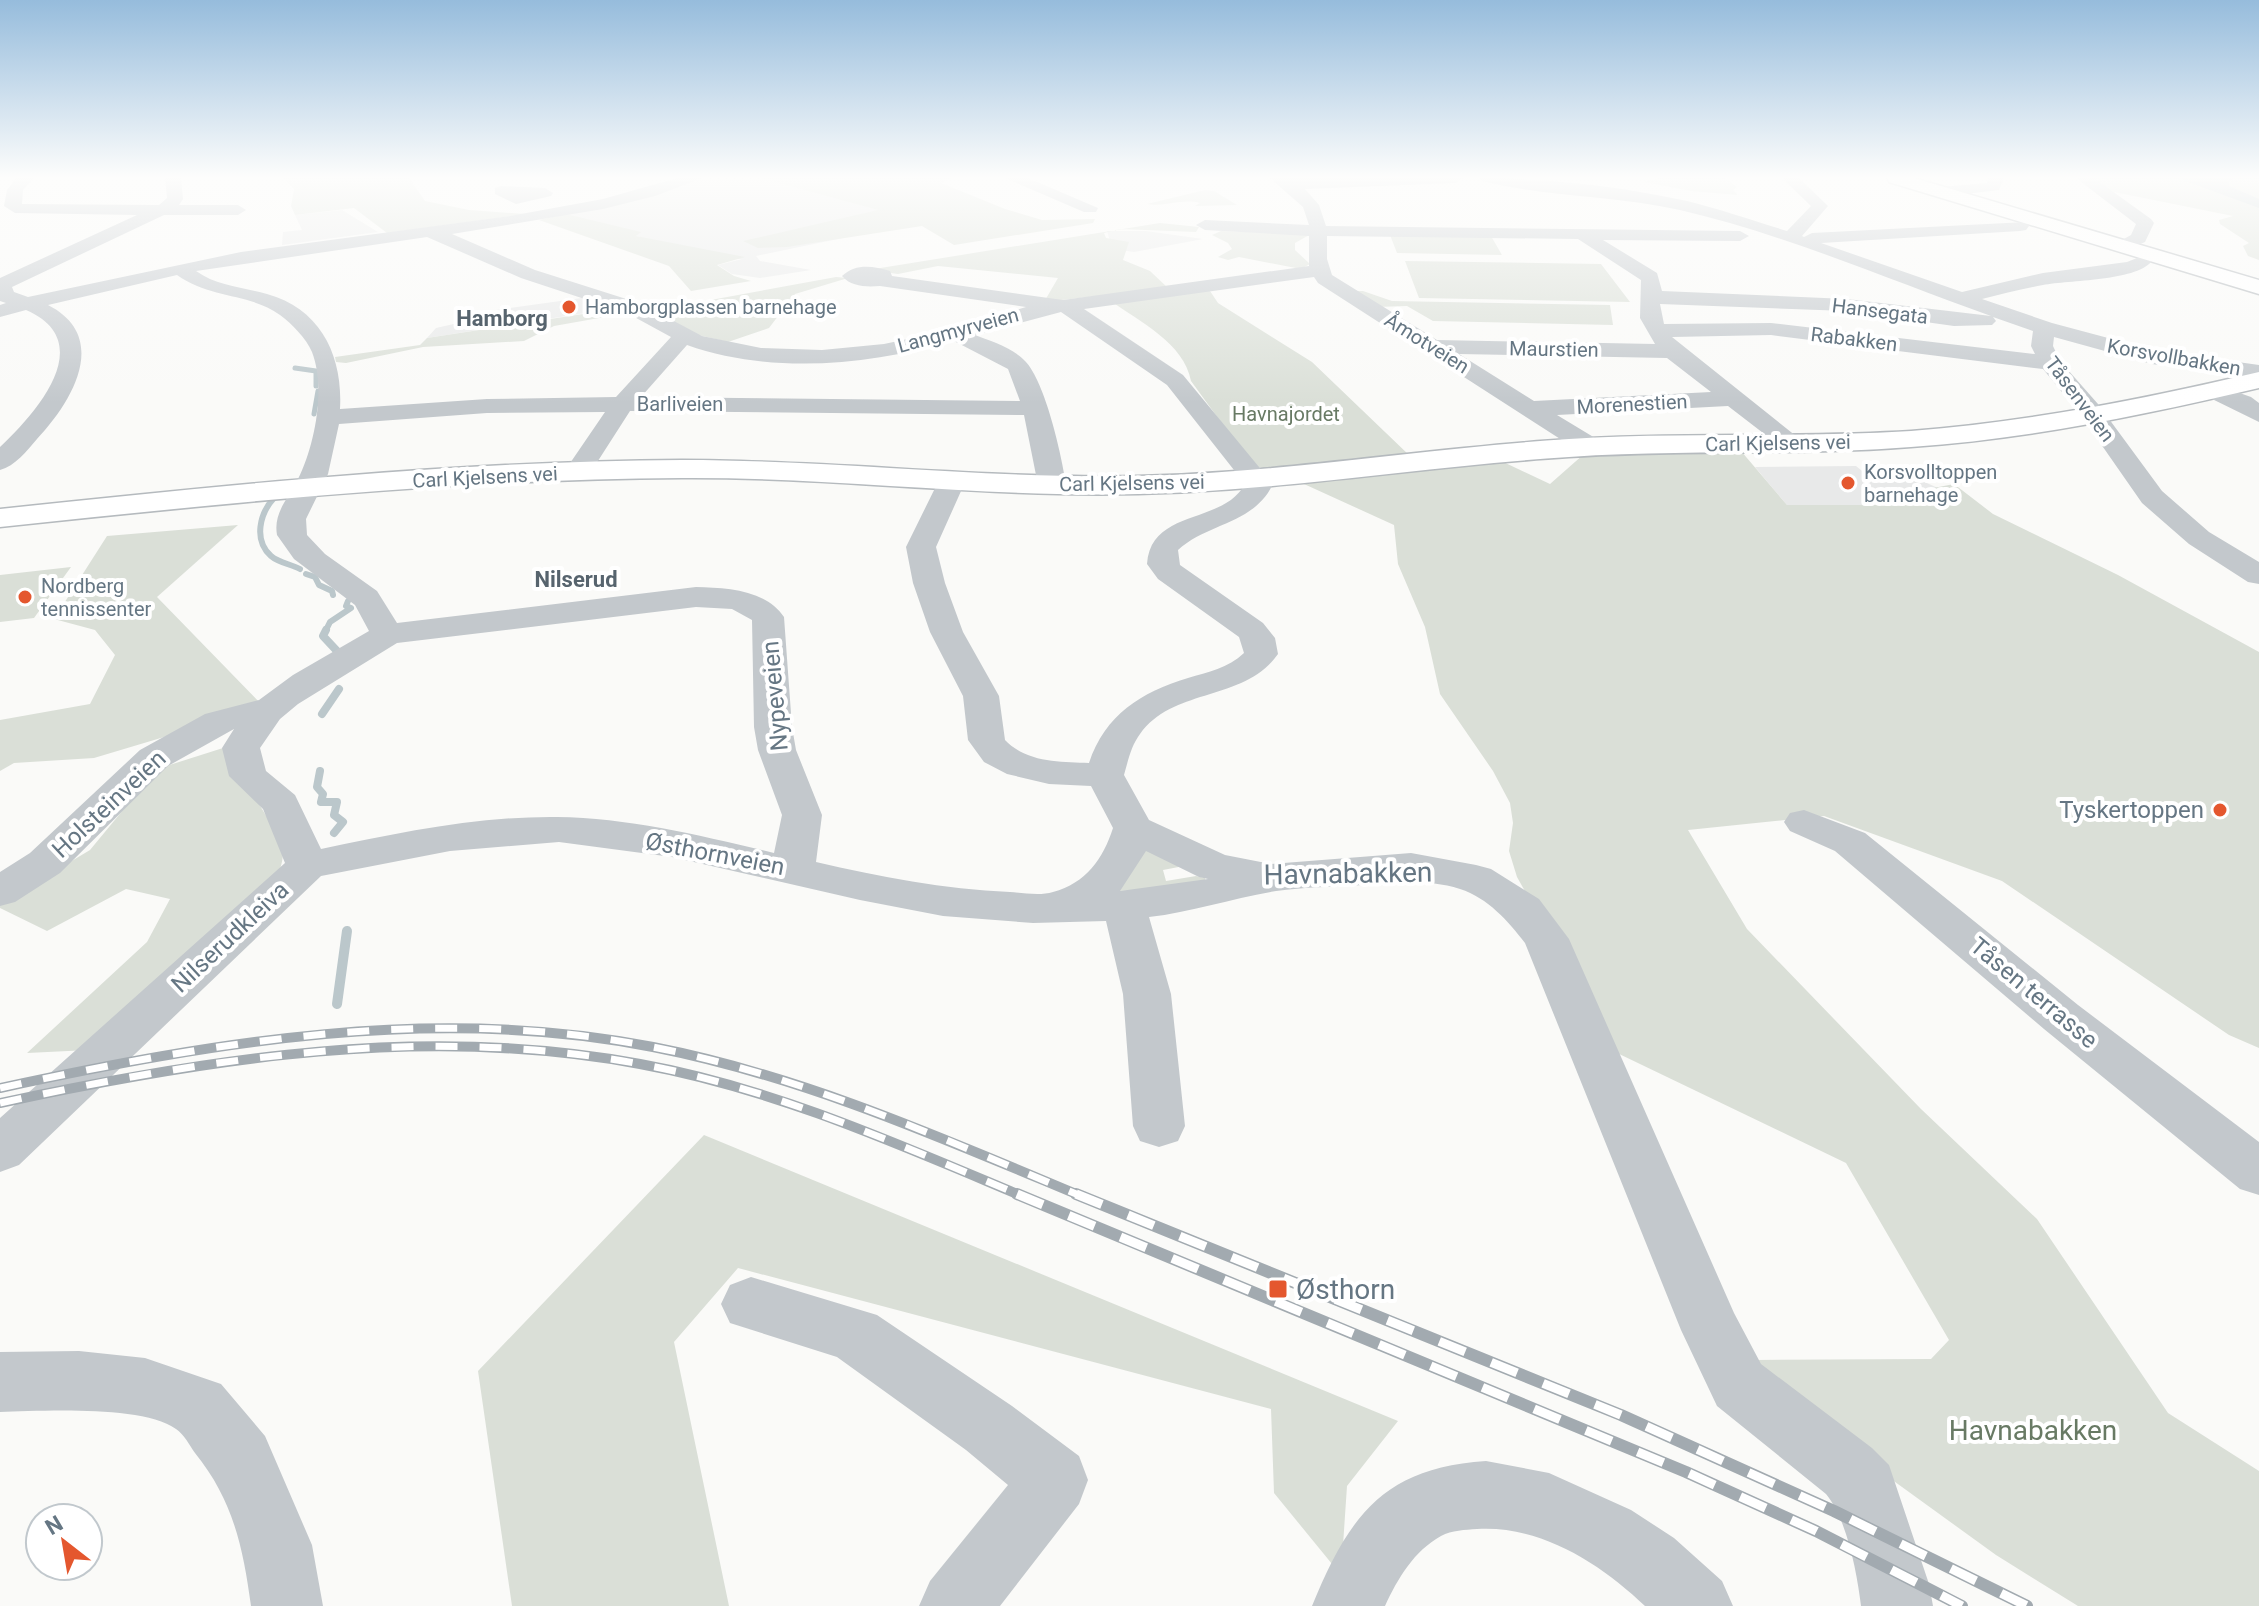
<svg xmlns="http://www.w3.org/2000/svg" width="2259" height="1606" viewBox="0 0 2259 1606" font-family="Roboto,sans-serif">
	<style>
		.built { fill: #e8e9e9 }
		.green { fill: #dadfd7 }
		.water { fill: #bbc7cb }
		.lines { fill: none; stroke-linecap: round; stroke-linejoin: round }
		.stream-far3 { stroke: #bbc7cb; stroke-width: 5 }
		.stream-far2 { stroke: #bbc7cb; stroke-width: 6 }
		.stream-far1 { stroke: #bbc7cb; stroke-width: 8 }
		.stream { stroke: #bbc7cb; stroke-width: 10 }
		.major-casing { stroke: #b5babe; stroke-width: 3 }
		.minor { fill: #c3c8cc; fill-rule: evenodd }
		.major { fill: #fff; fill-rule: evenodd }
		.rail-far1-casing { stroke: #a2aab0; stroke-width: 10 }
		.rail-casing { stroke: #a2aab0; stroke-width: 12 }
		.rail-far1 { stroke: #fff; stroke-width: 7; stroke-dasharray: 22; stroke-linecap: butt }
		.rail { stroke: #fff; stroke-width: 9; stroke-dasharray: 28; stroke-linecap: butt }
		.poi-dot { fill: #e4572e; stroke: #fff; stroke-width: 3 }
		.labels { text-anchor: middle; stroke-width: 8; stroke-linejoin: round; paint-order: stroke }
		.far-poi-label { font-size: 20px; fill: #657683; stroke: #fff; text-anchor: start }
		.far-street-label { font-size: 20px; fill: #657683; stroke: #fff }
		.far-park-label { font-size: 20px; fill: #687a64; stroke: #fff }
		.far-neighbourhood-label { font-size: 22px; font-weight: bold; fill: #57646e; stroke: #fff }
		.street-label { font-size: 24px; fill: #657683; stroke: #fff }
		.poi-label { font-size: 24px; fill: #657683; stroke: #fff; text-anchor: end }
		.near-street-label { font-size: 28px; fill: #657683; stroke: #fff }
		.near-poi-label { font-size: 28px; fill: #657683; stroke: #fff; text-anchor: start }
		.near-park-label { font-size: 28px; fill: #687a64; stroke: #fff }
	</style>
	<rect width="100%" height="100%" fill="#fafaf8"/>
	<!-- built -->
	<path class="built" d="M705,178h55l134,36 -8,15 -130,27 4,5 51,9 -51,8 -28,-4 -14,-9 24,-6 -34,-1 -142,-44z
		M342,210l36,22 -96,13 1,-13 19,-2 -7,-15z
		M1107,231h39l57,8 -69,13 -28,-4 4,-7z
		M589,297l1,7 14,-1 13,5 -190,30 9,-10 66,-15 -6,-3z
		M1856,466l11,9 25,4 7,-3 -1,-4h4l36,16 -35,6 -4,11h-112l-32,-38z"/>
	<!-- green -->
	<path class="green" d="M283,178h126l16,23 44,9 57,4 -139,19 -33,-25 -59,7 -4,-9 3,-17z
		M760,178h194l-13,5 64,26 37,11 53,-1 -2,4 -139,22 -32,-19 -135,21 -29,1 -15,-7 135,-31z
		M1659,178h66l12,9 -4,3 5,5 -47,-4 -47,-9z
		M2089,178h170v82l-11,-4 -5,-10 6,-3 -29,-19 -1,-4 14,-4 -119,-24z
		M1205,190l9,1 23,14 -42,1 5,-3c-17,-5 -35,4 -53,1z
		M566,214l75,18 -5,4 109,21 -28,8 17,11 17,5 -60,10 -22,-25 -130,-46z
		M1160,223l39,4 -3,5 -76,-3 -16,4 2,5 23,4 -6,18 27,11 18,17 -124,14 14,-24 -120,-12 -40,8 -30,-4z
		M1221,231l90,3 -16,9v7l15,14 -9,5 -62,-12 -11,3 -10,-3 14,-8 -4,-6 -16,-8z
		M1390,235l101,1 11,19 -105,-2z
		M1405,261l196,3 29,38 -211,-4z
		M836,277l12,1 -53,16 -26,34 -41,14 -34,-8 -38,-24z
		M1208,288l10,15 94,59 98,94 -136,14 -21,-4 -62,-85c-7,-38 -51,-59 -80,-80z
		M1349,291h14l29,10 218,4 3,20 -180,-4 -26,-15 -31,1z
		M622,308l11,4 -79,14 -30,15 -101,6 -77,16 -10,-1 -1,-5 85,-12 7,-7z
		M1741,451l46,54h112l4,-11 51,-10 39,30 125,61 141,77v396l-30,-13 -227,-154 -178,-65 -136,14 59,99 174,180 116,110 131,194 91,58v135h-181l-82,-51 -224,-162 -17,-33 176,-1 18,-19 -103,-177 -231,-111 -98,-175 -8,-26 4,-28 -3,-20 -17,-32 -53,-77 -15,-67 -27,-63 -4,-39 -90,-41 193,-25 53,25 34,-30z
		M238,525l-81,72 107,110 -170,51 -80,5 -14,8v-51l90,-16 25,-49 -20,-25 -41,-11 53,-83z
		M71,567l-37,51 -34,4v-47z
		M223,748c11,18 61,90 60,105 0,10 -5,21 -7,31l-187,166 -62,3 120,-111 23,-43 -44,-10 -79,42 -47,-23v-4l90,-54 67,-81z
		M1143,847l46,18 -26,5 3,11 30,-5 9,2v6l-14,6 -81,1z
		M704,1135l694,286 -51,65 -6,89 -67,-82 -3,-84 -533,-141 -64,74 55,264h-217l-34,-235z"/>
	<!-- water -->
	<path class="water" d="M2234,178l-5,4v4l30,13v9l-79,-29z"/>
	<g class="lines">
		<!-- stream-far3 -->
		<path class="stream-far3" d="M295,368l21,3v15
			M314,414l4,-23"/>
		<!-- stream-far2 -->
		<path class="stream-far2" d="M274,498c-14,15 -21,42 -3,58 8,7 20,8 29,13
			M306,574l9,3 4,8 13,6 1,4
			M325,632l5,-10 21,-14 -5,-2 2,-5"/>
		<!-- stream-far1 -->
		<path class="stream-far1" d="M326,630l-3,6 14,15
			M322,714l17,-25
			M320,771l-3,16 6,7 -2,8h16l-3,13 9,7 -9,11"/>
		<!-- stream -->
		<path class="stream" d="M337,1004l10,-73"/>
		<!-- major casing -->
		<g class="major-casing">
			<path id="major" d="M1887,178h27l345,102v14l-370,-112z
				M2259,372v16c-115,27 -230,51 -348,59 -114,9 -228,2 -342,10 -144,9 -287,34 -431,37 -152,4 -304,-17 -456,-16 -228,1 -455,25 -682,49v-18c227,-24 454,-48 682,-49 152,0 303,19 456,16 144,-3 287,-28 431,-37 114,-7 228,-1 342,-8 118,-9 233,-32 348,-59z"/>
		</g>
		<!-- minor -->
		<path class="minor" d="M16,178h18l-11,12 -1,14 137,1 8,-7 -2,-20h16l2,21 -4,6h59l8,5 -8,5h-74l-152,72 2,5 14,5 213,-45 269,-36 93,-17 74,-21h25l-47,18 -52,13 -151,25 83,36 107,34 60,32 59,12 61,2 62,-6 52,-11 90,-26 -146,-21c-13,1 -29,1 -38,-10 14,-13 31,-10 48,-5l2,5 171,24 246,-34v-30l-104,-6 -9,-5 9,-5 104,5 -6,-18 -33,-29h194l-8,5 -151,6 14,16 7,21 414,5 9,5 -9,5 -137,-1 54,33 5,18 185,8 144,17c-101,-36 -207,-82 -311,-106 -65,-15 -133,-13 -198,-29l-3,-3c68,0 141,8 208,23 33,8 67,20 100,30l24,-25 -29,-28h17l29,28 -26,30 2,1 8,-4 214,-11 3,4 -3,4 -6,1 -199,12 141,49 81,-19 84,-11 15,-6 7,2 2,4c-16,19 -82,18 -108,23 -20,4 -41,9 -61,14l70,24 101,27 106,15v14l-107,-15 -98,-27 -1,9 7,15 38,43 64,87 47,41 50,30v22l-11,-2 -59,-38 -47,-41 -62,-89 -37,-45 -272,-34 -99,2 134,107 -4,5h-18l-56,-43 -171,9 43,26 4,6 -4,6h-18l-264,-170 -4,-6 -230,32 99,66 90,109c-20,41 -64,38 -95,66l2,15 83,58 12,15 3,16c-33,48 -104,33 -138,80 -9,12 -12,27 -16,41l25,45 76,35 46,9 140,-11 65,12 15,4 48,30 30,40 165,374 27,51 111,84 17,17 40,119 4,22h-72c-4,-33 -14,-87 -35,-112l-109,-88 -36,-76 -156,-387c-17,-22 -37,-45 -65,-54 -33,-10 -65,-7 -98,-4 -28,2 -58,2 -86,6 -43,7 -84,21 -127,26l22,77 14,132 -7,15 -19,6 -19,-6 -7,-15 -10,-132 -17,-73 -73,2 -90,-7 -83,-16 -188,-43 -113,-15 -109,9 -129,25 -302,289 -19,7v-54l285,-255 -22,-54 -34,-33 -7,-28 12,-19 -66,37 -108,107 -45,29 -15,4v-34l30,-19 110,-103 65,-36 54,-14 34,-25 76,-44 -14,-26 -61,-46 -17,-24c-4,-23 12,-37 21,-56 17,-34 28,-91 14,-127 -6,-14 -20,-28 -32,-37 -30,-22 -69,-16 -103,-40l-129,30c63,32 24,97 -11,134 -10,12 -22,27 -37,31v-23c35,-33 100,-105 26,-137l-26,7v-12l6,-2 -6,-2v-23l137,-63 -122,-2 -11,-7 3,-16zM1327,236l251,3 63,41 -1,38 15,26 -218,-4 -105,-65 -5,-16zM427,237l94,41 106,35 44,24 -55,60 -129,2 -147,10c3,-53 -19,-100 -73,-115 -25,-7 -50,-8 -71,-23zM1660,304l187,7 107,15 38,-1 4,-4 -3,-4 40,14 -2,15 4,8 -264,-31 -107,1zM1061,312l106,73 78,99c-22,41 -94,24 -98,80l11,15 81,58 5,16c-16,15 -36,19 -56,25 -47,14 -83,37 -99,85 -28,-1 -62,0 -84,-23l-6,-44 -36,-64 -18,-49 -9,-36 30,-67 -4,-6h-20l-36,73 7,36 17,49 33,64 5,44 16,22 23,12 42,10 42,2 22,42c-10,31 -27,55 -60,64 -13,4 -29,1 -43,0 -66,-3 -130,-15 -194,-30l6,-47 -26,-65 -4,-23 -8,-110c-19,-28 -58,-29 -88,-30l-299,36 -20,-32 -52,-37 -18,-19 -1,-16 22,-45 11,-50 148,-11 118,-1 -41,60 3,6h20l43,-67 394,4 14,70 4,6 10,2 10,-2 4,-6c-4,-29 -21,-104 -41,-124 -12,-13 -34,-20 -50,-26zM954,341l54,28 12,32 -379,-4 46,-52c85,30 182,20 267,-4zM1459,354l208,4 44,34 -177,9zM696,607l36,2 20,11 2,107 4,23 24,65 -8,38c-71,-17 -144,-35 -217,-36 -80,-1 -158,16 -236,32l-26,-54 -29,-24 -6,-23 20,-29 18,-15 99,-61zM1146,851l53,26 9,2 -88,12z
			M1005,178h23l70,30 -2,4h-12z
			M1988,178h16l-5,12 -59,7 -8,-5 8,-5 47,-4z
			M2076,178h18l57,41 3,4 -9,19 -19,8h-12l-3,-4 20,-11 5,-11z
			M501,186l44,2 8,5 -2,3 -35,8 -21,-10v-6z
			M2214,384l37,13 8,6v19l-53,-26 -4,-5 4,-5z
			M1804,810l61,23 213,172 181,137v53l-19,-6 -196,-160 -209,-178 -45,-20 -6,-9 6,-9z
			M751,1277l126,38 135,91 67,50 9,24 -9,24 -79,102h-81l11,-25 78,-96 -42,-35 -129,-93 -107,-34 -9,-19 9,-19z
			M79,1351l66,7 76,26 44,52 47,109 11,61h-72c-8,-59 -18,-106 -56,-153 -5,-7 -11,-19 -19,-24 -34,-24 -134,-18 -176,-17v-60z
			M1486,1461l63,12 82,37 43,28 48,43 11,25h-88c-44,-42 -104,-81 -168,-77 -12,1 -25,1 -36,7 -27,15 -43,42 -56,70h-73c37,-90 71,-138 174,-145z"/>
		<!-- major -->
		<use href="#major" class="major"/>
		<!-- rail-far1 casing -->
		<g class="rail-far1-casing">
			<path id="rail-far1" d="M0,1088c214,-46 435,-84 653,-41 149,29 289,91 428,149
				M0,1103c210,-45 426,-79 640,-39 133,24 258,80 382,132"/>
		</g>
		<!-- rail casing -->
		<g class="rail-casing">
			<path id="rail" d="M1017,1194l669,278 130,59 146,75
				M1076,1194l545,221 213,96 193,95"/>
		</g>
		<!-- rail-far1 -->
		<use href="#rail-far1" class="rail-far1"/>
		<!-- rail -->
		<use href="#rail" class="rail"/>
	</g>
	<!-- sky -->
	<linearGradient id="sky" x2="0" y2="1"><stop stop-color="#96bcdc"/><stop offset="0.44" stop-color="#fdfdfc"/><stop offset="1" stop-color="#fdfdfc" stop-opacity="0"/></linearGradient>
	<rect width="2259" height="403" fill="url(#sky)"/>
	<!-- markers -->
	<g class="poi-dot">
		<circle cx="569" cy="307" r="8"/>
		<circle cx="1848" cy="483" r="8"/>
		<circle cx="25" cy="597" r="8"/>
		<circle cx="2220" cy="810" r="8"/>
		<rect x="1268" y="1279" width="20" height="20" rx="4"/>
	</g>
	<g class="labels">
		<!-- far-poi labels -->
		<g class="far-poi-label">
			<text x="585" y="314">Hamborgplassen barnehage</text>
			<text x="1864" y="479">Korsvolltoppen<tspan x="1864" dy="23">barnehage</tspan></text>
			<text x="41" y="593">Nordberg<tspan x="41" dy="23">tennissenter</tspan></text>
		</g>
		<!-- far-street labels -->
		<g class="far-street-label">
			<text transform="translate(1880 311) rotate(7)" y="7">Hansegata</text>
			<text transform="translate(958 330) rotate(-15)" y="7">Langmyrveien</text>
			<text transform="translate(1854 339) rotate(7)" y="7">Rabakken</text>
			<text transform="translate(1427 343) rotate(32)" y="7">Åmotveien</text>
			<text transform="translate(1554 349) rotate(1)" y="7">Maurstien</text>
			<text transform="translate(2174 357) rotate(10)" y="7">Korsvollbakken</text>
			<text transform="translate(2080 399) rotate(53)" y="7">Tåsenveien</text>
			<text x="680" y="411">Barliveien</text>
			<text transform="translate(1632 404) rotate(-3)" y="7">Morenestien</text>
			<text transform="translate(1778 443) rotate(-1)" y="7">Carl Kjelsens vei</text>
			<text transform="translate(485 477) rotate(-3)" y="7">Carl Kjelsens vei</text>
			<text transform="translate(1132 483) rotate(-1)" y="7">Carl Kjelsens vei</text>
		</g>
		<!-- far-park labels -->
		<g class="far-park-label">
			<text x="1286" y="421">Havnajordet</text>
		</g>
		<!-- far-neighbourhood labels -->
		<g class="far-neighbourhood-label">
			<text x="502" y="326">Hamborg</text>
			<text x="576" y="587">Nilserud</text>
		</g>
		<!-- street labels -->
		<g class="street-label">
			<text transform="translate(775 696) rotate(-95)" y="8">Nypeveien</text>
			<text transform="translate(109 804) rotate(-43)" y="8">Holsteinveien</text>
			<text transform="translate(715 854) rotate(11)" y="8">Østhornveien</text>
			<text transform="translate(230 937) rotate(-43)" y="8">Nilserudkleiva</text>
			<text transform="translate(2034 993) rotate(40)" y="8">Tåsen terrasse</text>
		</g>
		<!-- poi labels -->
		<g class="poi-label">
			<text x="2204" y="818">Tyskertoppen</text>
		</g>
		<!-- near-street labels -->
		<g class="near-street-label">
			<text transform="translate(1348 873) rotate(-1)" y="10">Havnabakken</text>
		</g>
		<!-- near-poi labels -->
		<g class="near-poi-label">
			<text x="1296" y="1299">Østhorn</text>
		</g>
		<!-- near-park labels -->
		<g class="near-park-label">
			<text x="2033" y="1440">Havnabakken</text>
		</g>
	</g>
	<!-- north arrow -->
	<g transform="translate(64 1542) rotate(329)"><circle r="38" fill="#ffffff" stroke="#c1c8cd" stroke-width="2"/>
	<path d="M0-6L14 30L0 20L-14 30Z" fill="#e4572e"/>
	<text y="-12" font-size="22" font-weight="bold" text-anchor="middle" fill="#657683">N</text>
	</g>
</svg>
